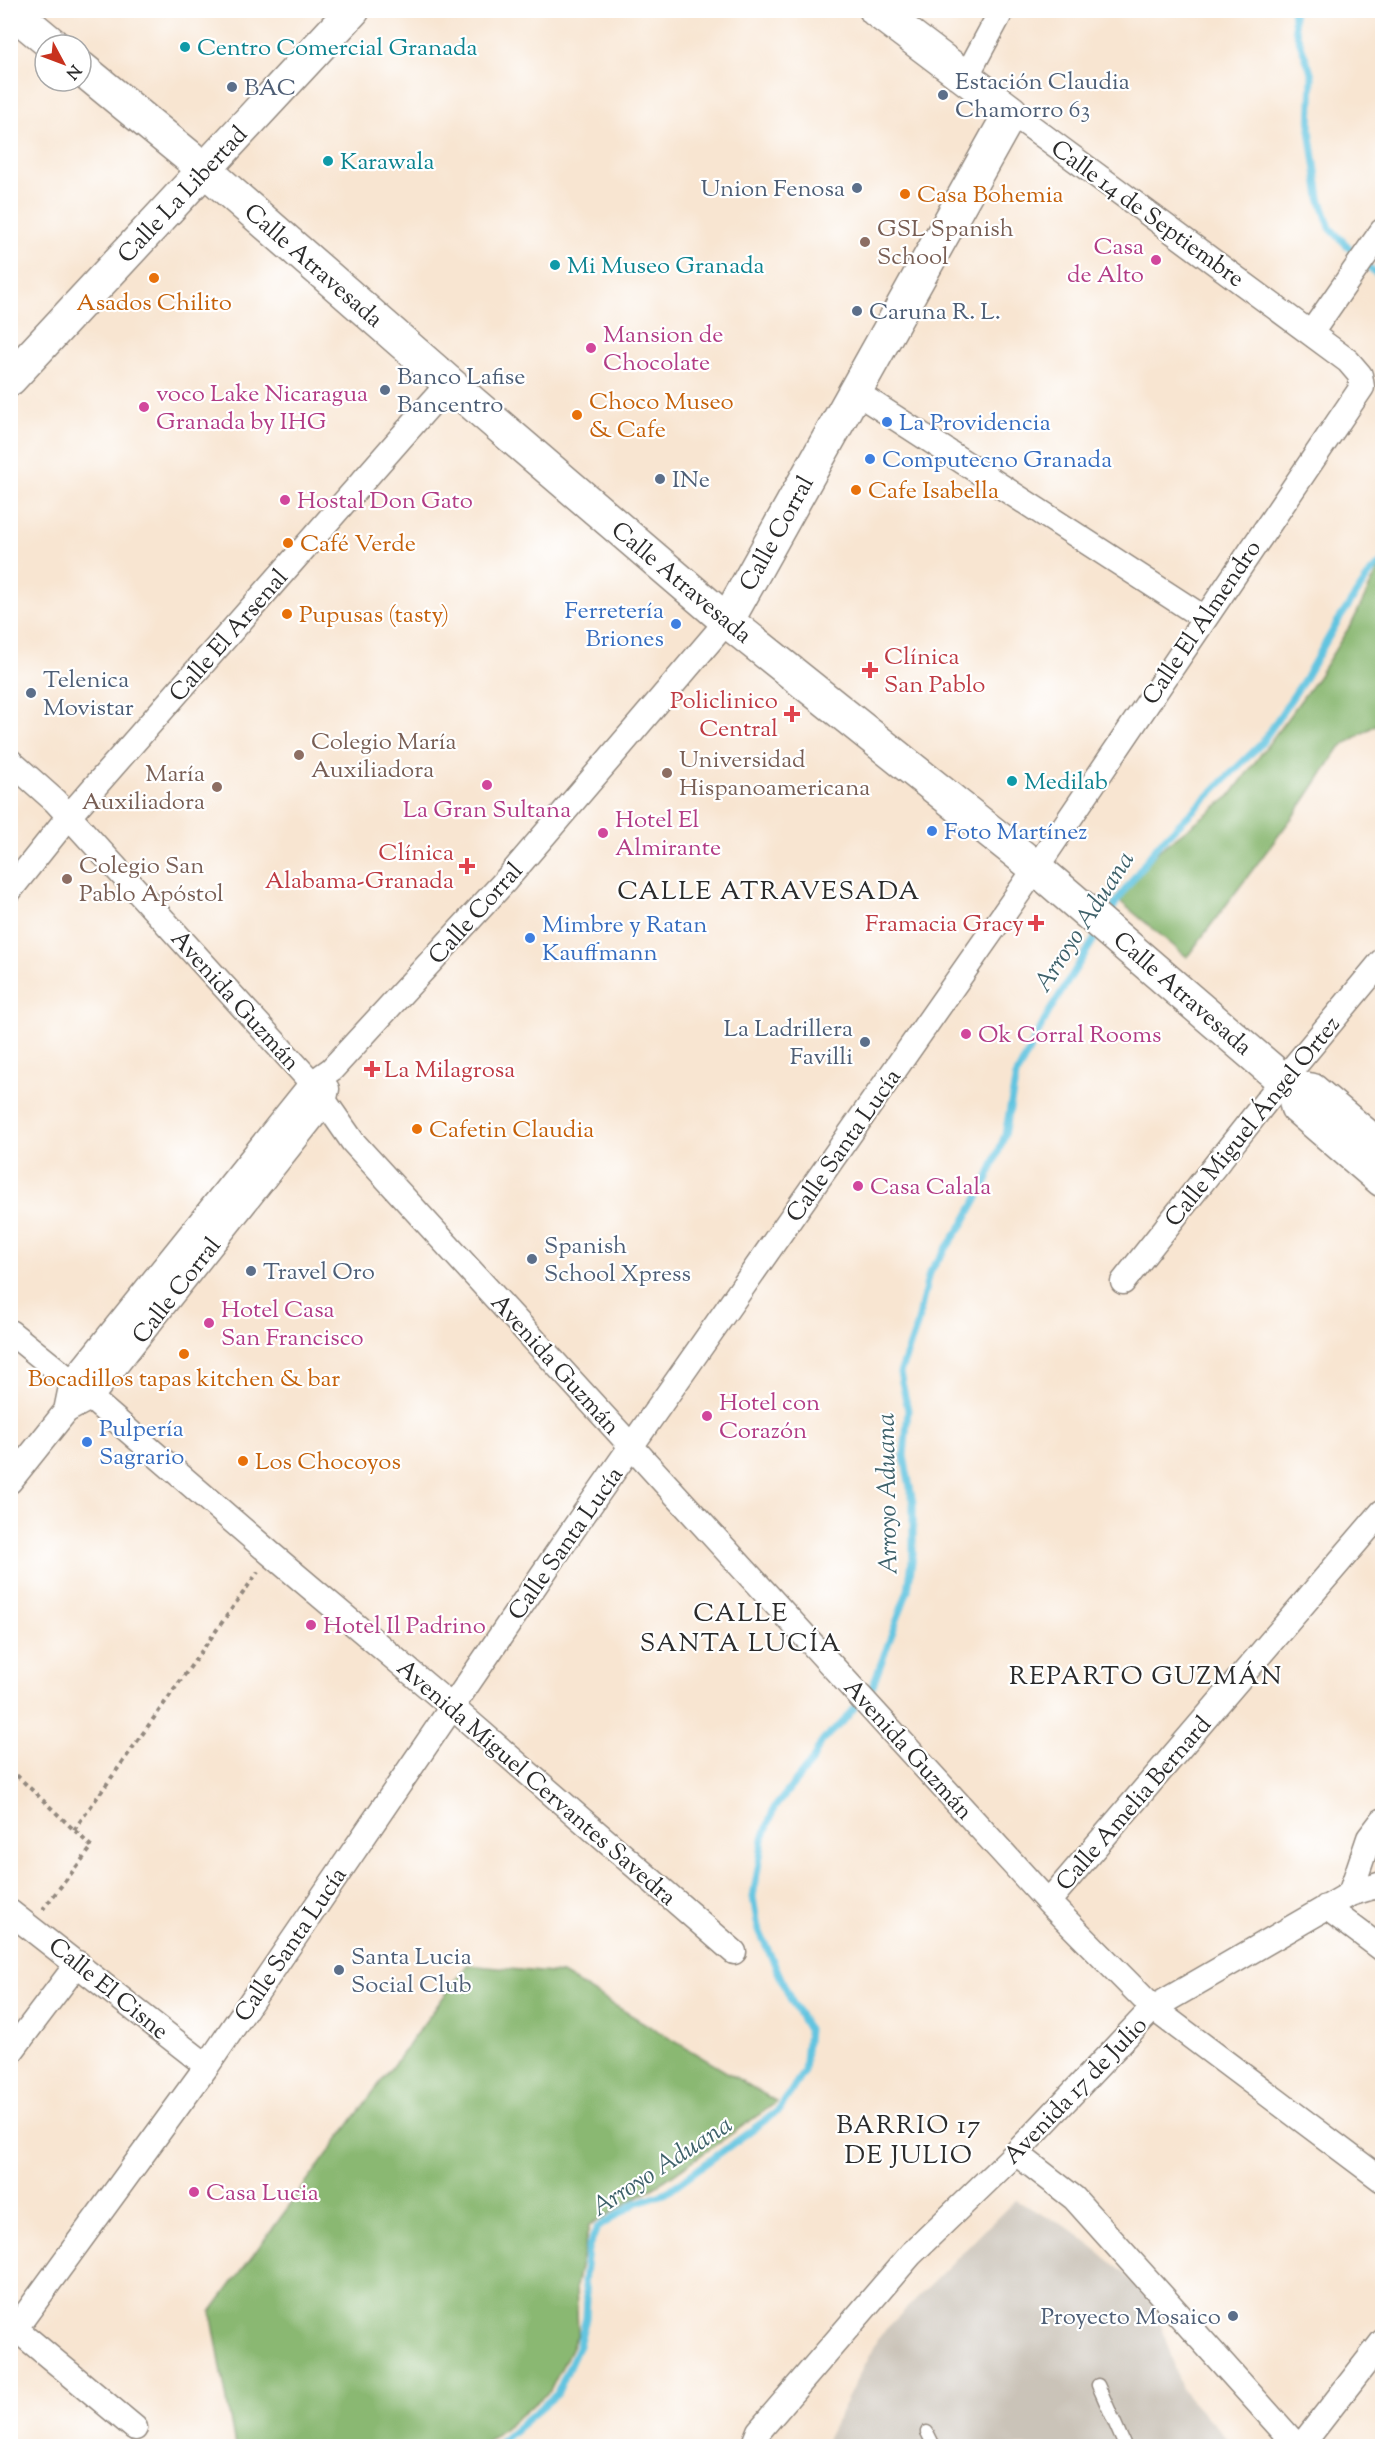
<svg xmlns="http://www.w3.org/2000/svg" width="1393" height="2457" viewBox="0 0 1393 2457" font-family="'Sorts Mill Goudy',serif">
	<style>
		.industrial { fill: #cac3b8 }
		.forest { fill: #8ab872; stroke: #5a724e; stroke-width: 1.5 }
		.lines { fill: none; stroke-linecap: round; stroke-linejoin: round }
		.stream { stroke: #62c4e0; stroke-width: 7 }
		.lane-casing { stroke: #92887e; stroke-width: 15 }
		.street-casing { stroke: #92887e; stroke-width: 27 }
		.secondary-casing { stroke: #92887e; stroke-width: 36 }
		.path { stroke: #92887e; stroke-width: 4; stroke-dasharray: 4.5 4.5; stroke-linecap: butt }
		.lane { stroke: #fff; stroke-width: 12 }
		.street { stroke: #fff; stroke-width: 24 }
		.secondary { stroke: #fff; stroke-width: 33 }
		.culture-dot { fill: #0f9aa8; stroke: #fff; stroke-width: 2 }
		.service-dot { fill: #5c6f8a; stroke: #fff; stroke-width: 2 }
		.food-dot { fill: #e8710a; stroke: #fff; stroke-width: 2 }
		.education-dot { fill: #8d6e63; stroke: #fff; stroke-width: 2 }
		.hotel-dot { fill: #d1479c; stroke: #fff; stroke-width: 2 }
		.shop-dot { fill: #3f7fe0; stroke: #fff; stroke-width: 2 }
		.health-dot { fill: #e0444e; stroke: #fff; stroke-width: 2 }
		.labels { text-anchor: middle; stroke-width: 4.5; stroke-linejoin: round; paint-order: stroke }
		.culture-label { font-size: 24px; fill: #0d838f; stroke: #fff; text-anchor: start }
		.service-label { font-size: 24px; fill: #4e5e75; stroke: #fff; text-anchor: start }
		.street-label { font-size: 24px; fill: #2b2b2b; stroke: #fff }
		.food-label { font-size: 24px; fill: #c56008; stroke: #fff; text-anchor: start }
		.education-label { font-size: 24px; fill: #785e54; stroke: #fff; text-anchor: start }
		.hotel-label { font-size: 24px; fill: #b23c85; stroke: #fff; text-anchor: start }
		.shop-label { font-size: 24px; fill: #366cbe; stroke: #fff; text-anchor: start }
		.health-label { font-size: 24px; fill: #be3a42; stroke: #fff; text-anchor: end }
		.neighbourhood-label { font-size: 26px; letter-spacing: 1.5px; fill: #2b2b2b; stroke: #fff }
		.water-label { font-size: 26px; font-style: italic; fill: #3e616a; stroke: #fff }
	</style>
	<rect width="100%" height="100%" fill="#fff"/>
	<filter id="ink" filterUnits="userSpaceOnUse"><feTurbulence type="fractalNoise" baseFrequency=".0167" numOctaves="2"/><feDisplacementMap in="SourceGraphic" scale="12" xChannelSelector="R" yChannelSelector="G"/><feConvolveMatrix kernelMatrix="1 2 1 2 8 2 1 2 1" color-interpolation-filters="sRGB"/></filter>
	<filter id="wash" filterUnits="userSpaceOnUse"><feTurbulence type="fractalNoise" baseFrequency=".008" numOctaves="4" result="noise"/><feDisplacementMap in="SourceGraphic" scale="24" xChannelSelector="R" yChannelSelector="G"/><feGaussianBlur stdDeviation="1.35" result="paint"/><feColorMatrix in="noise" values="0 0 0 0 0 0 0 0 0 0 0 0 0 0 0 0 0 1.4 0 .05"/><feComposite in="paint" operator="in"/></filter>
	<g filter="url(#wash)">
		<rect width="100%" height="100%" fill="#f8e5d1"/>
		<!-- industrial -->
		<path class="industrial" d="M1015,2200l57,30 52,43 31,33 27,84 52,56h-411l56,-110z"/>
		<!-- forest -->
		<path class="forest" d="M1382,562v159l-42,26 -37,56 -116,154 -71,-59 42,-47 72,-55 88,-119 35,-56z
			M467,1965l95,9 215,128 -112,78 -76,46 -13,60 2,48 -28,57 -68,55h-247l-24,-134z"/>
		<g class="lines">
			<!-- stream -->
			<path class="stream" d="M1293,10l2,19 17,46 -2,55 10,68 10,30 36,37 16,13
				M1107,918l12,-20 39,-53 103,-101 43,-64 34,-59 34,-50 10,-9
				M865,1694l8,-9 35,-95 5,-36v-51l-9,-47 4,-46 -8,-37 17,-47 12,-53 34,-49 22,-39 20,-50 11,-59 33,-64 49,-79
				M496,2446l61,-52 22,-49 7,-27 1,-20 -3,-15 4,-34 9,-21 39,-25 31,-11 112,-82 25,-39 4,-41 -18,-32 -32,-70 -5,-31 10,-58 11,-31 38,-47 10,-20 19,-17 17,-21"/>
		</g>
	</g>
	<g filter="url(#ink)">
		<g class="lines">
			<!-- lane casing -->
			<g class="lane-casing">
				<path id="lane" d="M1098,2385l27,61
					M927,2432l7,14"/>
			</g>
			<!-- street casing -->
			<g class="street-casing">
				<path id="street" d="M966,77l36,-67
					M1311,333l71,-102
					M854,391l350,227
					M10,761l45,40 257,282 41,59 695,760 105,106 229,172
					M10,890l59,-74 380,-433
					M1123,1282l160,-202 99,-119
					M10,1332l62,50 199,172 181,153 282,245
					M66,1411l6,-29 240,-299 20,-14 174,-189 221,-259
					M10,1481l56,-70 24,-13 234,-295 3,-14
					M1350,1894l19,-56 13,-17
					M1048,1902l334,-390
					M1326,1907l56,42
					M10,1912l197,154
					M10,2053l68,-90
					M1016,2153l58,45 223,248
					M10,2324l125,104
					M10,2336l197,-270 374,-548 455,-650 326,-481 -2,-12 -12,-14 -337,-249
					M753,2446l6,-15 152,-177 105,-101 137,-145 197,-114 32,-10
					M1301,2446l81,-104"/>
			</g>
			<!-- secondary casing -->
			<g class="secondary-casing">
				<path id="secondary" d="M11,10l42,35
					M81,68l123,101 245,214 278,238 309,247 255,219 21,3 70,59
					M10,379l343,-369
					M727,621l284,-509 -135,-102
					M1296,1103l1,4 85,73"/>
			</g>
			<!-- path -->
			<path class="path" d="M10,1769l82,78 -49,62
				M74,1830l184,-258"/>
			<!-- lane -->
			<use href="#lane" class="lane"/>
			<!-- street -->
			<use href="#street" class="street"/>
			<!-- secondary -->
			<use href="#secondary" class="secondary"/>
		</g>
	</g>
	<!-- markers -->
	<g class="culture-dot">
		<circle cx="185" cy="47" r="6"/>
		<circle cx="328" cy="161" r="6"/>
		<circle cx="555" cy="265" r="6"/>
		<circle cx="1012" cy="781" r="6"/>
	</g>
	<g class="service-dot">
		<circle cx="232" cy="87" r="6"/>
		<circle cx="943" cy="95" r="6"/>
		<circle cx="857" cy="188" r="6"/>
		<circle cx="857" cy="311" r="6"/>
		<circle cx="385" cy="390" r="6"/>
		<circle cx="660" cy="479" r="6"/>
		<circle cx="31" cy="693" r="6"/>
		<circle cx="865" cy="1042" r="6"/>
		<circle cx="532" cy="1259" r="6"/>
		<circle cx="251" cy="1271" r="6"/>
		<circle cx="339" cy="1970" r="6"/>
		<circle cx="1233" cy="2316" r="6"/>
	</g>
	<g class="food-dot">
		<circle cx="905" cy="194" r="6"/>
		<circle cx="154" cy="278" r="6"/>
		<circle cx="577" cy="415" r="6"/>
		<circle cx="856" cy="490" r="6"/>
		<circle cx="288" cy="543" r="6"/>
		<circle cx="287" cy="614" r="6"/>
		<circle cx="417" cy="1129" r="6"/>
		<circle cx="184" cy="1354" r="6"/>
		<circle cx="243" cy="1461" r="6"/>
	</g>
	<g class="education-dot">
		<circle cx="865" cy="242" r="6"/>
		<circle cx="299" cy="755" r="6"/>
		<circle cx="667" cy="773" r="6"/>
		<circle cx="217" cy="787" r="6"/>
		<circle cx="67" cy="879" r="6"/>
	</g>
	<g class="hotel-dot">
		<circle cx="1156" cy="260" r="6"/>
		<circle cx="591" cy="348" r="6"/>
		<circle cx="144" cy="407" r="6"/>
		<circle cx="285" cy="500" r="6"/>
		<circle cx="487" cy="785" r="6"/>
		<circle cx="603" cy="833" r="6"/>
		<circle cx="966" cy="1034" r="6"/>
		<circle cx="858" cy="1186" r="6"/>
		<circle cx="209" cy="1323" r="6"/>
		<circle cx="707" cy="1416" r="6"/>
		<circle cx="311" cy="1625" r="6"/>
		<circle cx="194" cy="2192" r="6"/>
	</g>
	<g class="shop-dot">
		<circle cx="887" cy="422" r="6"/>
		<circle cx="870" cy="459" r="6"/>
		<circle cx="676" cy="624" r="6"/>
		<circle cx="932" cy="831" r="6"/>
		<circle cx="530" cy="938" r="6"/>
		<circle cx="87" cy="1442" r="6"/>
	</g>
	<g class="health-dot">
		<path d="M867 661h6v6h6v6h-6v6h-6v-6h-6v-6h6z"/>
		<path d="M789 705h6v6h6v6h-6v6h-6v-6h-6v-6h6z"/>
		<path d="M464 857h6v6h6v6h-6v6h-6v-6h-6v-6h6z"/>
		<path d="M1033 914h6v6h6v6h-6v6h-6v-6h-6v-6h6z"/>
		<path d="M369 1060h6v6h6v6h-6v6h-6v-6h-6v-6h6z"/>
	</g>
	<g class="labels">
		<!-- culture labels -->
		<g class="culture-label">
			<text x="197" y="55">Centro Comercial Granada</text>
			<text x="340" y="169">Karawala</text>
			<text x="567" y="273">Mi Museo Granada</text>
			<text x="1024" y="789">Medilab</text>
		</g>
		<!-- service labels -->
		<g class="service-label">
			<text x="955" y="89">Estación Claudia<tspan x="955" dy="28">Chamorro 63</tspan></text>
			<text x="244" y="95">BAC</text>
			<text x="845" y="196" text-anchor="end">Union Fenosa</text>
			<text x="869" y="319">Caruna R. L.</text>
			<text x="397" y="384">Banco Lafise<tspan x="397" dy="28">Bancentro</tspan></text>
			<text x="672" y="487">INe</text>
			<text x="43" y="687">Telenica<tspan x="43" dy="28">Movistar</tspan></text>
			<text x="853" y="1036" text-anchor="end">La Ladrillera<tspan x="853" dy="28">Favilli</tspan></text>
			<text x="544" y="1253">Spanish<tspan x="544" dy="28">School Xpress</tspan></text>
			<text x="263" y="1279">Travel Oro</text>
			<text x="351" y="1964">Santa Lucia<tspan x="351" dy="28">Social Club</tspan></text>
			<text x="1221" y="2324" text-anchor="end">Proyecto Mosaico</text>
		</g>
		<!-- street labels -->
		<g class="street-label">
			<text transform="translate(182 194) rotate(-47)" y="8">Calle La Libertad</text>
			<text transform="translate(1148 213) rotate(36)" y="8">Calle 14 de Septiembre</text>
			<text transform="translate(314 265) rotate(41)" y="8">Calle Atravesada</text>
			<text transform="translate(776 533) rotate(-61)" y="8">Calle Corral</text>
			<text transform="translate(682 582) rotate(40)" y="8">Calle Atravesada</text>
			<text transform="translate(1201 622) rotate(-56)" y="8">Calle El Almendro</text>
			<text transform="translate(228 635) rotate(-49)" y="8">Calle El Arsenal</text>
			<text transform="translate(475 913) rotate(-48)" y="8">Calle Corral</text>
			<text transform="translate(1183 993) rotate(41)" y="8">Calle Atravesada</text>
			<text transform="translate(236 1000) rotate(48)" y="8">Avenida Guzmán</text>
			<text transform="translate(1252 1121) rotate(-51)" y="8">Calle Miguel Ángel Ortez</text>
			<text transform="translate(843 1145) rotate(-55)" y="8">Calle Santa Lucía</text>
			<text transform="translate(176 1290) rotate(-52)" y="8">Calle Corral</text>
			<text transform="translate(556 1364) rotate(48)" y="8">Avenida Guzmán</text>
			<text transform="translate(565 1543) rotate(-55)" y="8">Calle Santa Lucía</text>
			<text transform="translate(909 1749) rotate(48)" y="8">Avenida Guzmán</text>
			<text transform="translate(537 1782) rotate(41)" y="8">Avenida Miguel Cervantes Savedra</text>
			<text transform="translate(1133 1803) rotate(-49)" y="8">Calle Amelia Bernard</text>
			<text transform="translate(290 1944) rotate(-56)" y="8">Calle Santa Lucía</text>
			<text transform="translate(109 1988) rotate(39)" y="8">Calle El Cisne</text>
			<text transform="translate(1075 2090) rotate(-46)" y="8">Avenida 17 de Julio</text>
		</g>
		<!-- food labels -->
		<g class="food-label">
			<text x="917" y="202">Casa Bohemia</text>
			<text x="154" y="310" text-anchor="middle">Asados Chilito</text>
			<text x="589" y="409">Choco Museo<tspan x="589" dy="28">&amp; Cafe</tspan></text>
			<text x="868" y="498">Cafe Isabella</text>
			<text x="300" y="551">Café Verde</text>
			<text x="299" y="622">Pupusas (tasty)</text>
			<text x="429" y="1137">Cafetin Claudia</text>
			<text x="184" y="1386" text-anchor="middle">Bocadillos tapas kitchen &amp; bar</text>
			<text x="255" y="1469">Los Chocoyos</text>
		</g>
		<!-- education labels -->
		<g class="education-label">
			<text x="877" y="236">GSL Spanish<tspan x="877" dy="28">School</tspan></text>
			<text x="311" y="749">Colegio María<tspan x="311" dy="28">Auxiliadora</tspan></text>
			<text x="679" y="767">Universidad<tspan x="679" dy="28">Hispanoamericana</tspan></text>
			<text x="205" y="781" text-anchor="end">María<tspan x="205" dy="28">Auxiliadora</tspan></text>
			<text x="79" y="873">Colegio San<tspan x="79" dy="28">Pablo Apóstol</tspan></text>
		</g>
		<!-- hotel labels -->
		<g class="hotel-label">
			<text x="1144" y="254" text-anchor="end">Casa<tspan x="1144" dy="28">de Alto</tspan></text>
			<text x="603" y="342">Mansion de<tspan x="603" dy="28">Chocolate</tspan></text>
			<text x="156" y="401">voco Lake Nicaragua<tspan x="156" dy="28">Granada by IHG</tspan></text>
			<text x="297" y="508">Hostal Don Gato</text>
			<text x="487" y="817" text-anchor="middle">La Gran Sultana</text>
			<text x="615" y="827">Hotel El<tspan x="615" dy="28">Almirante</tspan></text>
			<text x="978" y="1042">Ok Corral Rooms</text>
			<text x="870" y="1194">Casa Calala</text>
			<text x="221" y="1317">Hotel Casa<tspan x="221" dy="28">San Francisco</tspan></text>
			<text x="719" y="1410">Hotel con<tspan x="719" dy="28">Corazón</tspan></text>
			<text x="323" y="1633">Hotel Il Padrino</text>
			<text x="206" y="2200">Casa Lucia</text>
		</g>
		<!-- shop labels -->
		<g class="shop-label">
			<text x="899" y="430">La Providencia</text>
			<text x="882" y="467">Computecno Granada</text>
			<text x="664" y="618" text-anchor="end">Ferretería<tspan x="664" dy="28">Briones</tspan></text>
			<text x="944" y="839">Foto Martínez</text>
			<text x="542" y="932">Mimbre y Ratan<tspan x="542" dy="28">Kauffmann</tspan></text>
			<text x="99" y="1436">Pulpería<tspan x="99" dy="28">Sagrario</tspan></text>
		</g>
		<!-- health labels -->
		<g class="health-label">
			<text x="884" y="664" text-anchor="start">Clínica<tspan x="884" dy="28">San Pablo</tspan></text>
			<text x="778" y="708">Policlinico<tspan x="778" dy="28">Central</tspan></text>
			<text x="454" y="860">Clínica<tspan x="454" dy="28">Alabama-Granada</tspan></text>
			<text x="1024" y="931">Framacia Gracy</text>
			<text x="384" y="1077" text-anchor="start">La Milagrosa</text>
		</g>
		<!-- neighbourhood labels -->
		<g class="neighbourhood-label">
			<text x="769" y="899">CALLE ATRAVESADA</text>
			<text x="741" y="1621">CALLE<tspan x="741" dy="30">SANTA LUCÍA</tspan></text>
			<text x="1146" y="1684">REPARTO GUZMÁN</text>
			<text x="909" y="2133">BARRIO 17<tspan x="909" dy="30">DE JULIO</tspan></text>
		</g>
		<!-- water labels -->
		<g class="water-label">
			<text transform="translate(1083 921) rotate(-57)" y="9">Arroyo Aduana</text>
			<text transform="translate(886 1494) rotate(-91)" y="9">Arroyo Aduana</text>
			<text transform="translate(661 2165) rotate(-33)" y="9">Arroyo Aduana</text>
		</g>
	</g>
	<!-- margin -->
	<rect width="1393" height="2457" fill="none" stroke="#fff" stroke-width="36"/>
	<!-- north arrow -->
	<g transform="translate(63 63) rotate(131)"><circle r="28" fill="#ffffff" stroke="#aaaaaa" stroke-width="1.5"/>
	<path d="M0-4.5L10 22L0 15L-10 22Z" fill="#c8321e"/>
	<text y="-9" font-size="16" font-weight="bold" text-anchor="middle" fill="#2b2b2b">N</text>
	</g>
</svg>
